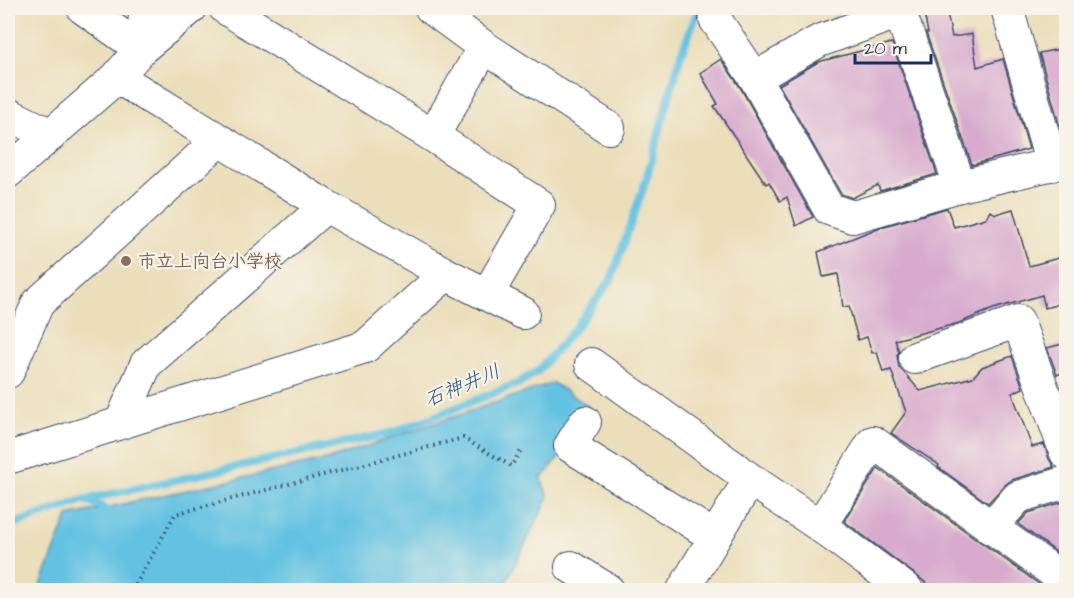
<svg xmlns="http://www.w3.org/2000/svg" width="1074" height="598" viewBox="0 0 1074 598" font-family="'Architects Daughter','Klee One',sans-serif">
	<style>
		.water { fill: #64c2e2; stroke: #4078a0; stroke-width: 1.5 }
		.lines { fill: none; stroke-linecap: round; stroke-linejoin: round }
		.stream { stroke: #64c2e2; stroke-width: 8 }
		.building { fill: #d8abce }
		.minor-casing { stroke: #3a496c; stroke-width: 34 }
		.path { stroke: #3a496c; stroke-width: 4; stroke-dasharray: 1.5 4.5; stroke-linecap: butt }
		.minor { stroke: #fff; stroke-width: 32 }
		.education-dot { fill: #8d6e63; stroke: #f7f3e8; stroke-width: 2 }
		.labels { text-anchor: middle; stroke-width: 4.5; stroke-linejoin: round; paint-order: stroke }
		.education-label { font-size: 18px; font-weight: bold; fill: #785e54; stroke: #f7f3e8; text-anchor: start }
		.water-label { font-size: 20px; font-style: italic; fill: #2d547f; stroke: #f7f3e8 }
	</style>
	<rect width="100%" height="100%" fill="#f7f3e8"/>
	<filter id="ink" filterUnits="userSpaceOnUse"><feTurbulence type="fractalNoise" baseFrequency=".0167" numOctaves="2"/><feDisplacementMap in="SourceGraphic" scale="12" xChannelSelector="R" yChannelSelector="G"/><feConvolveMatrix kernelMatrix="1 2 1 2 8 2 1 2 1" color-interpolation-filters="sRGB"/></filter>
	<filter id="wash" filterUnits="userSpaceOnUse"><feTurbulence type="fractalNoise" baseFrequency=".008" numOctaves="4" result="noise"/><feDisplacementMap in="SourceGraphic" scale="24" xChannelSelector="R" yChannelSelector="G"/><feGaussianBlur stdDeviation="1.35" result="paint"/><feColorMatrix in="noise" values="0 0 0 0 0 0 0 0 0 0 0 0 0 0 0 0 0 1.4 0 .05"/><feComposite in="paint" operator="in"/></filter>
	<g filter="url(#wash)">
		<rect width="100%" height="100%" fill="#ebdeba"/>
		<!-- water -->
		<path class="water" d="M553,383l35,23 -32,43 7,4 -22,26 8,18 -47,93h-463l29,-74 261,-57z"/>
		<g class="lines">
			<!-- stream -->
			<path class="stream" d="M85,500l27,11
				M8,526l76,-26 311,-68 124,-49 19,-12 39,-45 34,-46 34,-97 36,-129 18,-46"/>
		</g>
		<g id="blocks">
			<!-- building -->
			<path class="building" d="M923,8h23l6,29 20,-3 5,33 26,-8 26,90 -57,16 -46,-132h2z
				M892,43l45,131 -57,17 -2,-6 -26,13 -11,-4 -62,-109 39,-23z
				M1066,48v89l-3,1 -24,-85z
				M721,59l19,28 73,130 -17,9 -9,-29 -7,4 -11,-19 -3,2 -52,-78 4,-2 -18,-31z
				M947,208l7,19 32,-9 4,-7 6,3 17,-5 16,57 37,-10v46l-21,6 -3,-13 -49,14 -34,14 -64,17 4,12 -2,3 2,12 21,24 53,-14 9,-10 30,-11 11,32 -11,5 20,54 12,-3 5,15 5,8 -42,13 -7,5 -17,18 -50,-36 1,-2 -48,-32 15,-21 -15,-42 -8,2 -6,-20 -5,1 -5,-16 -9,3 -9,-34 -6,1 -5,-33 -15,3 -5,-25 60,-24z
				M1066,343v28l-9,4 -10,-27z
				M878,468l161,116 -5,7h-97l-93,-70z
				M1066,501v58l-48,-35 10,-11z"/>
		</g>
	</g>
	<g filter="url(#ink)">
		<use href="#blocks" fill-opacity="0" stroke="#3a496c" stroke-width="1.5"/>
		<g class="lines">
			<!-- minor casing -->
			<g class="minor-casing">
				<path id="minor" d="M83,8l58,41
					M225,8l208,128 106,69 -52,90
					M431,8l53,39 125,81
					M1007,8l45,157
					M900,12l60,174
					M715,19l40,59 74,131 24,8 107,-31 106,-25
					M141,49l5,-41
					M117,77l209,129 120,68 77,39
					M755,78l64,-37 81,-29 -2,-4
					M8,114l43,21
					M433,136l51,-89
					M8,172l109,-95 24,-28 50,-41
					M915,358l103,-37 48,132
					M591,364l159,115
					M8,372l30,-69 181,-163
					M121,422l25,-58 180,-158
					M585,422l-15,24 145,91
					M8,458l357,-111 81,-73
					M820,526l53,-84 193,139
					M990,528l28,-31 48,-15
					M571,567l37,23
					M683,590l67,-111 70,47 87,64"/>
			</g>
			<!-- path -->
			<path class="path" d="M133,590l42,-76 288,-76 48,28 10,-15"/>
			<!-- minor -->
			<use href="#minor" class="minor"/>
		</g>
	</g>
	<!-- markers -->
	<circle class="education-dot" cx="126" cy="261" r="6"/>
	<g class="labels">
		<!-- education labels -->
		<g class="education-label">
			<text x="138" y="267">市立上向台小学校</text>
		</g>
		<!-- water labels -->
		<g class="water-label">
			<text transform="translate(462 385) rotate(-23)" y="7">石神井川</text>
		</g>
	</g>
	<!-- margin -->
	<rect width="1074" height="598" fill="none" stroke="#f7f3e8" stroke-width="30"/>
	<!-- scale -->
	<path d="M855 54v9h76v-9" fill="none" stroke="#1b2f5e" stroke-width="3"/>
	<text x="864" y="54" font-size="18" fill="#1b2f5e" stroke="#f7f3e8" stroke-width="4.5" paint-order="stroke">20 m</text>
</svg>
